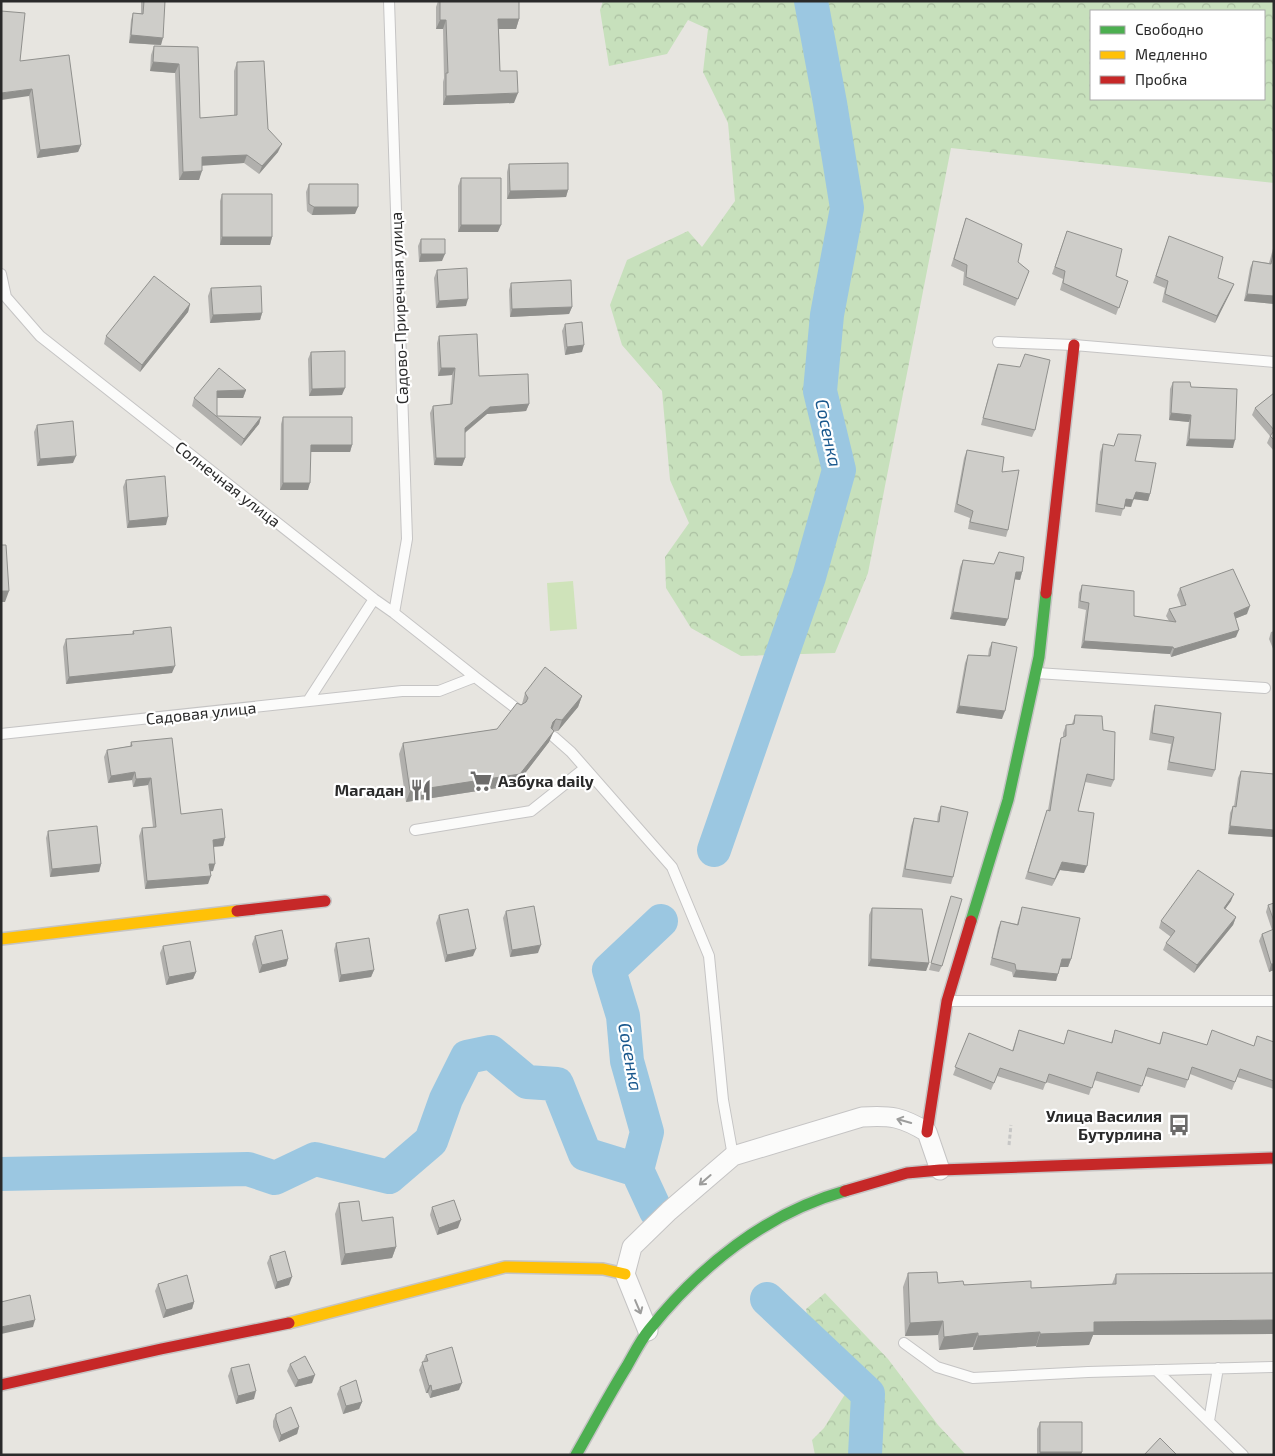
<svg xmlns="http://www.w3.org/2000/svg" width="1275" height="1456" viewBox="0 0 1275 1456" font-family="'Exo 2',sans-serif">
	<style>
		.forest { fill: url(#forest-crowns); fill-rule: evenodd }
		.pitch { fill: #cfe3ba }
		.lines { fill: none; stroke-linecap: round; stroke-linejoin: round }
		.river { stroke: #9bc7e1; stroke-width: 34 }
		.lane-casing { stroke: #c5c4c4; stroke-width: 12 }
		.street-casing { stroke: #c5c4c4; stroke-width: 21 }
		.fast-casing { stroke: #c5c4c4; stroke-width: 14 }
		.slow-casing { stroke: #c5c4c4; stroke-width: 14 }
		.jam-casing { stroke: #c5c4c4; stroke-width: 14 }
		.path { stroke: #c6c6c5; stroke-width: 3; stroke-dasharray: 4 2.5; stroke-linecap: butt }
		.lane { stroke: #fbfbfa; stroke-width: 10 }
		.street { stroke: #fbfbfa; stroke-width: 19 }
		.fast { stroke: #4caf50; stroke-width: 11 }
		.slow { stroke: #ffc107; stroke-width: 11 }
		.jam { stroke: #c62828; stroke-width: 11 }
		.wall { fill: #b1b0ad }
		.shaded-wall { fill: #90908d }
		.building { fill: #cecdc9; stroke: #90908d }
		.oneway { stroke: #9d9d9c }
		.labels { text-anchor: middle; stroke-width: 4.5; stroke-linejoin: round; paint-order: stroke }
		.street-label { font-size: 16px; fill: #2a2a2a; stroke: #fff }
		.poi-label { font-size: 16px; font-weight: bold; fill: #2a2a2a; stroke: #fff; text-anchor: end }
		.water-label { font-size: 18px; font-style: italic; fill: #1a588d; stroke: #fff }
	</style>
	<defs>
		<pattern id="forest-crowns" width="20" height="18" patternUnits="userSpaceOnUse" patternTransform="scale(1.25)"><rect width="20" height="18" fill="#c7e0bc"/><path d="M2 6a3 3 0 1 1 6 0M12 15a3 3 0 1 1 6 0" fill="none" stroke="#abc0a2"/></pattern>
	</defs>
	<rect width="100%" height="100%" fill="#e7e5e0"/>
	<!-- forest -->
	<path class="forest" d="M603,1h671v182l-323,-35 -83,425 -33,80 -94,3 -50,-28 -25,-40 -1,-31 24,-34 -19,-43 -8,-89 -40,-46 -12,-40 17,-45 61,-29 14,16 33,-46 -7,-78 -25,-51 5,-43 -20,-9 -21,34 -58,12 -9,-56zM1091,11h173v88h-173z
		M825,1293l63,66 50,66 28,30h-151l-3,-15 12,-12 23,-37 -34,-46 -7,-36z"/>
	<!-- pitch -->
	<path class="pitch" d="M573,581l4,48 -27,2 -3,-48z"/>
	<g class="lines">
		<!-- river -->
		<path class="river" d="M714,850l95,-273 30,-107 -19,-79 7,-76 20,-107 -17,-105 -19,-102
			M1,1174l247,-5 27,9 40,-19 74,18 42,-36 15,-42 21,-42 24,-5 36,30 30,2 28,70 52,16
			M656,1211l-19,-41 10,-38 -20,-71 -4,-45 -14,-46 52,-49
			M767,1299l101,95 -3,61"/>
		<!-- lane casing -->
		<g class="lane-casing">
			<path id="lane" d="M389,1l18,538 -13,74
				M1,274l5,23 34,39 334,263 20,14 81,64
				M998,342l76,3 200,17
				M1037,673l228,15
				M308,701l66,-102
				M1,734l401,-43h37l36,-14 42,32
				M554,737l17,15 101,115 37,89 14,144 10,56
				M415,830l116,-19 54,-43
				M948,1001h326
				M904,1343l33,24 36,11 115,-6 186,-5
				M1156,1370l87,85
				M1209,1421l9,-53"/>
		</g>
		<!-- street casing -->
		<g class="street-casing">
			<path id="street" d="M648,1331l-23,-57 7,-27 37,-36 64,-55 129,-39c29,-2 40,0 65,15l13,38"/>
		</g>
		<!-- fast casing -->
		<g class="fast-casing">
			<path id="fast" d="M971,921l37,-121 31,-143 7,-64
				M576,1455c17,-30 33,-60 51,-89 7,-12 13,-25 22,-36 50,-63 117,-117 196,-139"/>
		</g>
		<!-- slow casing -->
		<g class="slow-casing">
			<path id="slow" d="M1,939l236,-28
				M289,1323l216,-56 98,2 22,5"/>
		</g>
		<!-- jam casing -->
		<g class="jam-casing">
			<path id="jam" d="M1046,593l28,-248
				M237,911l88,-10
				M927,1132l20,-131 24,-80
				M845,1191l62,-18 33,-3 334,-12
				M1,1385l160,-36 128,-26"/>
		</g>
		<!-- path -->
		<path class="path" d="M1009,1145l2,-20"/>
		<!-- lane -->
		<use href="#lane" class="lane"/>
		<!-- street -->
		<use href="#street" class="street"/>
		<!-- fast -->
		<use href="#fast" class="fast"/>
		<!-- slow -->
		<use href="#slow" class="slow"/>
		<!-- jam -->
		<use href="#jam" class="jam"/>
	</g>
	<!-- wall -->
	<path class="wall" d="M141,1h24l-4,44 -32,-2 2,-23 2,-7h8z
		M438,1h81v18l-3,10h-17l1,42 14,32 -71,2v-23l1,-4 -1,-49h-7v-22z
		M154,46l44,1 2,71 34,-2v-45l3,-9 31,67 10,23 -19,22 -15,-11 -42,2 -3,15h-20l-4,-107 -25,-2 1,-16z
		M20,61l61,84 -3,7 -41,6 -8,-62z
		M509,164l59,26 -2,7 -59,2v-27z
		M461,178l37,54h-40v-46z
		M309,184l46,30 -43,1 -5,-4 -1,-19z
		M222,194l50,43 -2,8h-50v-44z
		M966,218l52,44 11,9 -14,35 -52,-21 1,-13 -13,-6z
		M1067,231l49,45 12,5 -12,34 -56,-25 3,-11 -11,-5z
		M1169,236l49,42 16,6 -3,7 -16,32 -53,-21 3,-14 -12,-5z
		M421,239l21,22 -23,1 -1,-16z
		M1274,245v59l-30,-3 6,-33 3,-7 16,2z
		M437,270l29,36 -30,2 -2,-30z
		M511,283l61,24 -3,7 -59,3 -1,-27z
		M211,288l51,25 -2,7 -50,3 -2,-27z
		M190,304l-2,8 -48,60 -36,-28 2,-8z
		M565,324l17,28 -17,3 -3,-24z
		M439,336l40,40 50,28 -3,7 -39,3 -22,19v25l-3,8 -28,-1 -4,-52 3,-7 17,-2 2,-29 -14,1 -1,-33z
		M311,352l31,43 -33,1 -1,-37z
		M998,364l37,66 -3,7 -51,-12 14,-54z
		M1173,382l18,5 42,61 -47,-2 3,-24 -20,-2 1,-31z
		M246,390l-3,8h-26v18l44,1 -2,7 -18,22 -49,-40 2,-8z
		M1274,393v58l-7,-8 3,-7 -18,-21 3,-7z
		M283,417l69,28 -2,7h-39l-3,38h-28l1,-66z
		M37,425l36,38 -36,3 -3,-34z
		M1103,444l32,17 15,33 -2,7 -14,-2 -3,8 -7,-1 -3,10 -26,-4 5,-60z
		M967,450l35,22 6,58 -2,7 -38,-8 2,-11 -16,-6 10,-54z
		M126,480l40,45 -39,3 -4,-41z
		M963,560l59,12 -2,8 -6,-1 -9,47 -55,-7 10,-52z
		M1082,585l52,31 35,5 -3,-5 3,-7 12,-3 -4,-11 3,-7 67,26 -11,4v19l-65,20 -1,-3 -89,-6 5,-38 -8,-2 1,-15z
		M133,631l39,42 -106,11 -3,-37 3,-8 66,-5z
		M1274,631v20l-5,-12 2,-7z
		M992,642l10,77 -46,-6 9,-50 3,-8 20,1 1,-7z
		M525,693l57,3 -4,11 -20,24h-5l-4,11 -33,43 -110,17 -7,-48 4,-11 94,-14 25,-25z
		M1155,705l60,65 -3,7 -45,-7 4,-26 -22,-4 4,-28z
		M1075,715l28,15 11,50 -3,7 -26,-5 -7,29 6,62 -24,-3 -8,16 -27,-7 20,-62 3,-7 11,-65 2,-7 2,-1v-4l3,-8 6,-1z
		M131,742l50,72 44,24 -2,8 -10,1v24h-3l-2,13 -63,5 -6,-53 3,-8 11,-1 -5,-42 -15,2 -1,-7 -24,3 -4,-26 3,-7 23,-4z
		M1241,771l33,3v63l-46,-3 2,-21 3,-7h1l4,-28z
		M941,806l12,71 -2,7 -49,-7 9,-51 3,-8 23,4 1,-8z
		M48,831l53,33 -2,8 -49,5 -4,-39z
		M951,896l-9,70 -3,6 -10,-2z
		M1231,901l-6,8 11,8 -3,8 -39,48 -31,-23 3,-7 5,-6 -12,-9 2,-7z
		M1274,903v67l-5,2 -10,-31 3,-7 10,-4 -6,-18 2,-7z
		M1022,907l49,52 -3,8h-8l-4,14 -43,-4 -1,-5 -22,-7 8,-37 3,-7 16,3z
		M872,908l57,55 -3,8 -58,-5 1,-51z
		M506,911l32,42 -28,4 -7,-39z
		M439,915l34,41 -28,6 -9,-39z
		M255,936l33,23 -2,7 -27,7 -7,-29z
		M336,943l38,27 -3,7 -32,5 -5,-32z
		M163,946l33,26 -3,7 -27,6 -6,-32z
		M1019,1030l45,14 47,-1 4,-13 44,14 4,-12 44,13 46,1 21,-4v47l-37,-12 -5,13 -42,-16 -5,14 -40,-12 -6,17 -45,-13 -5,15 -43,-13 -3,8 -46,-14 -6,14 -38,-15 16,-42 43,18z
		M339,1203l23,18 34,26 -4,11 -51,7 -6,-51z
		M432,1207l26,21 -21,7 -7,-20z
		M270,1256l19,29 -14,4 -8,-26z
		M908,1273l30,10 93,5 81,-4 4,-10 158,-1v61l-181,1 -4,10 -53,2v-1l-63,4v-3l-34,3 -1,-15 -33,1 -2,-49z
		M158,1284l36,18 -2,7 -29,9 -8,-27z
		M426,1355l33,35 -29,8 -2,-5h-2l-7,-23z
		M290,1364l22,19 -17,4 -8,-16z
		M231,1368l23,31 -18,5 -8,-28z
		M340,1387l22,15 -3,7 -16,5 -6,-20z
		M276,1414l23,13 -2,7 -18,8 -6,-15v-6z
		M1040,1422l42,30 -1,3h-44v-26z"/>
	<!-- shaded-wall -->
	<path class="shaded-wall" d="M498,19h21l-3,10h-21z
		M440,20h6l-3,9h-7z
		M131,35l32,3 -2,7 -32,-2z
		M153,62l26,2 -4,9 -25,-2z
		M32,89l-3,7 -28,4v-7z
		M518,93l-4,10 -71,2 3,-9z
		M282,144l-4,8 -19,22 3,-8z
		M81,145l-3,7 -41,6 3,-8z
		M247,155l-3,8 -45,3 3,-9z
		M202,171l-3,9h-20l4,-8z
		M568,190l-2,7 -59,2 3,-8z
		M314,207h44l-3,7 -43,1z
		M461,225h40l-3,7h-40z
		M222,237h50l-2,8h-50z
		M421,254h24l-3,7 -23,1z
		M1234,284l-3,7 -16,32 2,-7z
		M1247,294l27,2v8l-30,-3z
		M468,299l-2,7 -30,2 3,-7z
		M190,304l-2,8 -48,60 2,-7z
		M572,307l-3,7 -59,3 2,-8z
		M262,313l-2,7 -50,3 3,-8z
		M584,345l-2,7 -17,3 2,-8z
		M441,368h14l-3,7 -14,1z
		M345,388l-3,7 -33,1 3,-7z
		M246,390l-3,8h-29l3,-7z
		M529,404l-3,7 -39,3 -25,21 3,-7 25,-21z
		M1171,413l20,2 -2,7 -20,-2z
		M261,417l-2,7 -18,22 3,-7z
		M1189,439l46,1 -2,8 -47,-2z
		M311,445h41l-2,7h-42z
		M76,456l-3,7 -36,3 3,-7z
		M436,458h29l-3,8 -28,-1z
		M283,483h27l-2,7h-28z
		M1136,492l14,2 -2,7 -15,-2z
		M1126,499l7,1 -2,7 -8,-1z
		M168,517l-2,8 -39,3 2,-7z
		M1016,572h6l-2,8 -7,-1z
		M1,591h8l-4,11h-4z
		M1250,606l-3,8 -15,6 2,-7z
		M953,612l55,7 -3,7 -55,-7z
		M1239,630l-3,7 -65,20 3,-8z
		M1084,641l89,6 -3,7 -89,-6z
		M175,666l-3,7 -106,11 3,-7z
		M582,696l-4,11 -20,24 4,-11z
		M959,706l46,5 -3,8 -46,-6z
		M556,719l-4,11 -3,3 4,-11z
		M554,731l-5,11 -33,43 -110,17 4,-11z
		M135,772l-3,8 -24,3 3,-7z
		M151,778l-3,7 -15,2 3,-8z
		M1230,826l44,4v7l-46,-3z
		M225,838l-2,8 -13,1 3,-7z
		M1062,862l25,4 -3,7 -24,-3 -8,16z
		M101,864l-2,8 -49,5 2,-8z
		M209,864h6l-2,7 -6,1z
		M211,876l-3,8 -63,5 2,-8z
		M1234,894l-3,7 -10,14 3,-7z
		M1236,917l-3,8 -39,48 3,-8z
		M541,945l-3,8 -28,4 2,-7z
		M476,949l-3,7 -28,6 2,-7z
		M288,959l-2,7 -27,7 3,-8z
		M871,959l58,4 -3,8 -58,-5z
		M1062,959h9l-3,8h-9z
		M1271,964h3v6l-5,2z
		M374,970l-3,7 -32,5 2,-7z
		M1016,970l42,4 -2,7 -43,-4z
		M196,972l-3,7 -27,6 3,-8z
		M461,1220l-3,8 -21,7 2,-7z
		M396,1247l-4,11 -51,7 4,-11z
		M292,1277l-3,8 -14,4 2,-7z
		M194,1302l-2,7 -29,9 3,-8z
		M35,1320l-2,7 -32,7v-7z
		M1274,1320v14l-181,1 -4,10 -53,2 4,-13 54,-12z
		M943,1321l-5,14 -33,1 5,-13z
		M1040,1332l-4,14 -63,4 5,-14z
		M978,1333l-5,14 -34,3 5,-13z
		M315,1375l-3,8 -17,4 3,-7z
		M462,1383l-3,7 -29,8 2,-7z
		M431,1385l-3,8h-2l3,-7z
		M256,1391l-2,8 -18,5 2,-8z
		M362,1402l-3,7 -16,5 3,-8z
		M299,1427l-2,7 -18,8 2,-7z
		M1040,1452h42l-1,3h-42z"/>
	<!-- building -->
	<path class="building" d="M144,1h21l-2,37 -32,-3 2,-22 10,1z
		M440,1h79v18h-21l2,52h17l1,22 -72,3v-23h2l-2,-53h-6z
		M1,11l24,2 -5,48 49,-6 12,90 -41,5 -8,-61 -31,4z
		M154,46l44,1 2,71 37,-3v-53l27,-1 4,68 14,15 -20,22 -15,-11 -45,2v14l-19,1 -4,-108 -26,-2z
		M568,163v27l-58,1 -1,-27z
		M461,178h40v47h-40z
		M309,184h49v23h-44l-5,-3z
		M222,194h50v43h-50z
		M966,218l56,26 -4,18 11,9 -11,28 -52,-22 1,-12 -13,-6z
		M1067,231l55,18 -6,27 12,5 -9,27 -56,-25 2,-12 -10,-4z
		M1169,236l54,21 -5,21 16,6 -17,32 -52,-22 3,-13 -12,-5z
		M421,239h24v15h-24z
		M1274,249v47l-27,-2 6,-33 18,3z
		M467,268l1,31 -29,2 -2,-31z
		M154,276l36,28 -48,61 -36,-29z
		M571,280l1,27 -60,2 -1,-26z
		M261,286l1,27 -49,2 -2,-27z
		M582,322l2,23 -17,2 -2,-23z
		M477,334l2,42 49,-2 1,30 -39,3 -25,21v30h-29l-3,-52 19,-2 3,-36h-14l-2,-32z
		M345,351v37l-33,1 -1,-37z
		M1025,354l25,6 -15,70 -52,-12 15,-54 22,3z
		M219,368l27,22 -29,1v25l44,1 -17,22 -50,-41z
		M1173,382h17l1,5 46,2 -2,51 -46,-1 2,-24 -20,-2z
		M1274,393v37l-19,-22z
		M283,417h69v28h-41l-1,38h-27z
		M73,421l3,35 -36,3 -3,-34z
		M1274,431v9l-4,-4z
		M1118,434l23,1 -6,26 21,2 -6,31 -14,-2 -3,8 -7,-1 -2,10 -27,-5 6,-60 11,2z
		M967,450l37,7 -2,15 17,-2 -11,60 -38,-8 3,-11 -16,-7z
		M165,476l3,41 -39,4 -3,-41z
		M1,545h5l3,46h-8z
		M999,552l25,5 -2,15h-6l-8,47 -55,-7 10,-52 31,4z
		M1233,569l17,37 -16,7 5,17 -65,19 -1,-2 -89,-6 5,-38 -9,-2 2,-16 52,6v25l42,6 -7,-13 17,-4 -6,-17z
		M171,627l4,39 -106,11 -3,-38 68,-5 -1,-3z
		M992,642l25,5 -12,64 -46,-5 9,-51 22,1z
		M545,667l37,29 -20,24 -6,-1 -3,3 -2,6 3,3 -34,43 -110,17 -7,-48 94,-14 20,-26 4,2 5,-3 2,-4 -3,-5z
		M1155,705l66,8 -6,57 -46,-8 5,-25 -22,-4z
		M1075,715l27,1 1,14 12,2 -1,48 -27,-6 -9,37 16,2 -7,53 -25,-4 -7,17 -27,-7 19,-62 3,1 11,-73 5,-2v-11l8,-1z
		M172,738l9,76 41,-5 3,29 -12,2 2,24h-6l2,12 -64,5 -5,-53 14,-1 -5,-49 -15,1 -1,-7 -24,4 -4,-26 25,-4 -1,-4z
		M1241,771l33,3v56l-44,-4 3,-20 3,1z
		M941,806l27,6 -15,65 -48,-8 9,-51 25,4z
		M97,826l4,38 -49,5 -4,-38z
		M1198,870l36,24 -10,14 12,9 -39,48 -31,-22 9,-12 -14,-10z
		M951,896l11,3 -20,67 -11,-3z
		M1274,903v18l-6,-16z
		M534,906l7,39 -29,5 -6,-39z
		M1022,907l58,11 -9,41h-9l-4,15 -42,-4 -1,-6 -23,-6 9,-37 17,4z
		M872,908l50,1 7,54 -58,-4z
		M468,909l8,40 -29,6 -8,-40z
		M1274,929v35h-3l-9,-30z
		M282,930l6,29 -26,6 -7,-29z
		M369,938l5,32 -33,5 -5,-32z
		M190,941l6,31 -27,5 -6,-31z
		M1019,1030l45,14 4,-14 44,13 3,-13 45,14 3,-12 44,13 5,-15 42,16 3,-10 17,6v39l-34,-12 -5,13 -43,-15 -4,13 -40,-12 -6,18 -45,-14 -5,16 -43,-14 -3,9 -46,-15 -6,15 -39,-16 14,-34 44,18z
		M454,1200l7,20 -22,8 -7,-21z
		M359,1201l3,20 31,-4 3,30 -51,7 -6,-51z
		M285,1251l7,26 -15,5 -7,-26z
		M937,1272l1,11 25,-2 1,4 67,-4v7l85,-4v-10l158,-1v47l-180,2v10l-54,2v-2l-62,4v-3l-34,4 -1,-16 -33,2 -2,-50z
		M187,1275l7,27 -28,8 -8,-26z
		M30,1295l5,25 -34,7v-25z
		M452,1347l10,36 -30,8 -1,-6 -2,1 -7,-24 6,-1 -2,-6z
		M305,1356l10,19 -17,5 -8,-16z
		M249,1364l7,27 -18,5 -7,-28z
		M356,1380l6,22 -16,4 -6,-19z
		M291,1407l8,20 -18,8 -5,-15v-6z
		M1040,1422h42v30h-42z
		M1160,1438l17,17h-33z"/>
	<!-- one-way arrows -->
	<defs><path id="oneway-shaft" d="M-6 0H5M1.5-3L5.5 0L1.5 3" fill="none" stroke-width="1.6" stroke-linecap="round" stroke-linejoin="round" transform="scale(1.25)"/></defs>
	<g class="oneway">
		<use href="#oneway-shaft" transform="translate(904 1121) rotate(-164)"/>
		<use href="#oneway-shaft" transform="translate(705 1180) rotate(139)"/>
		<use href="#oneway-shaft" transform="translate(638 1307) rotate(67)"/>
	</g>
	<!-- icons -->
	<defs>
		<g id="supermarket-bare" transform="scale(1.725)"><path d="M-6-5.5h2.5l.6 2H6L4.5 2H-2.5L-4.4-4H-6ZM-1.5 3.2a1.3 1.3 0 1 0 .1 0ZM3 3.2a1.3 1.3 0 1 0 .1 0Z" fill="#6c6b6a" stroke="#fff" stroke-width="2.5" paint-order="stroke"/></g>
		<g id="restaurant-bare" transform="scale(1.725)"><path d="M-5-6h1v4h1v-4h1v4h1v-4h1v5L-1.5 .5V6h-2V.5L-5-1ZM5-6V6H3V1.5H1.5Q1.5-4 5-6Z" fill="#6c6b6a" stroke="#fff" stroke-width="2.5" paint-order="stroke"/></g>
		<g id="bus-bare" transform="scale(1.725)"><path d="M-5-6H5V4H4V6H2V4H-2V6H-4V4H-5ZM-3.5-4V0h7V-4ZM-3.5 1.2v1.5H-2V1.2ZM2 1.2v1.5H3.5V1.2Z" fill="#6c6b6a" stroke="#fff" stroke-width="2.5" paint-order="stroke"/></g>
	</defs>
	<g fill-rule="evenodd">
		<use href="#supermarket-bare" x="481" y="781"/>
		<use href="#restaurant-bare" x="421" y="790"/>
		<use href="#bus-bare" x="1179" y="1125"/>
	</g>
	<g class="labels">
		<!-- street labels -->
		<g class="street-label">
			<text transform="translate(399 308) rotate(-92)" y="6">Садово-Приречная улица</text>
			<text transform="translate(228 484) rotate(38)" y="6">Солнечная улица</text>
			<text transform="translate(201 713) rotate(-6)" y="6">Садовая улица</text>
		</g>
		<!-- poi labels -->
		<g class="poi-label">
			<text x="498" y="787" text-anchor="start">Азбука daily</text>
			<text x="404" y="796">Магадан</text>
			<text x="1162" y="1122">Улица Василия<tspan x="1162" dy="18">Бутурлина</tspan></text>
		</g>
		<!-- water labels -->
		<g class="water-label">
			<text transform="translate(828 433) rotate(78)" y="6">Сосенка</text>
			<text transform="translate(630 1057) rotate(80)" y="6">Сосенка</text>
		</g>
	</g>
	<!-- border -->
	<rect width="1275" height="1456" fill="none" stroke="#2a2a2a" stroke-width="5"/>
	<!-- legend -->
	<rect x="1090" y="10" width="175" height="90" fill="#ffffff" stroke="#aaaaaa"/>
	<rect x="1100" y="26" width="25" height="8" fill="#4caf50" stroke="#aaaaaa"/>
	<text x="1135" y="35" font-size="15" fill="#2a2a2a">Свободно</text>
	<rect x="1100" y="51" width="25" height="8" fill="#ffc107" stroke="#aaaaaa"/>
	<text x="1135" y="60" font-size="15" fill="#2a2a2a">Медленно</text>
	<rect x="1100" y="76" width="25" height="8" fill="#c62828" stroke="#aaaaaa"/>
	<text x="1135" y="85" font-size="15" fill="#2a2a2a">Пробка</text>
</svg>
